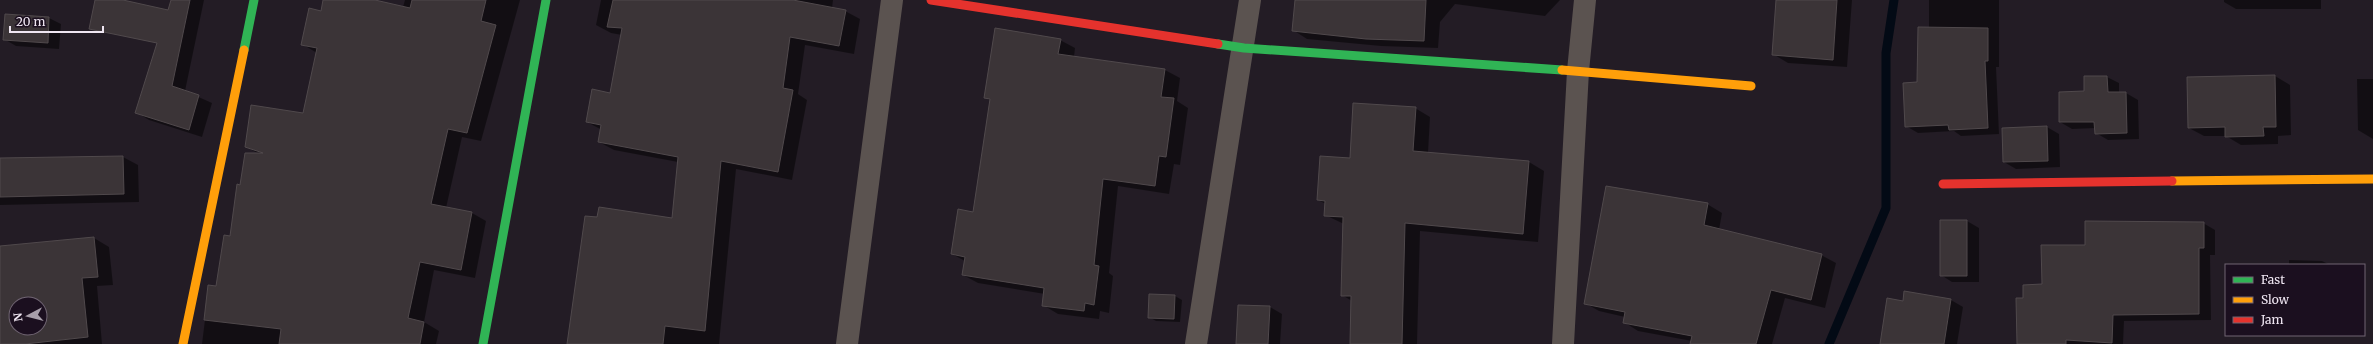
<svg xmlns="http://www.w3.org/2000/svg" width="2373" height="344" viewBox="0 0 2373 344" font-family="Merriweather,serif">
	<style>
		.shadow { fill: #0007; fill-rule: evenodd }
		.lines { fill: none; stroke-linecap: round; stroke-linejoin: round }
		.stream { stroke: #030a15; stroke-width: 9 }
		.building { fill: #3b3437; stroke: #50494c; fill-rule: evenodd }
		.street { stroke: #5b5350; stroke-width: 22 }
		.fast { stroke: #30b455; stroke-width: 9 }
		.slow { stroke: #ff9f0a; stroke-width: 9 }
		.jam { stroke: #e5322d; stroke-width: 9 }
	</style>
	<rect width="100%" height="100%" fill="#231c25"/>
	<!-- shadow -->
	<path class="shadow" d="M172,0h32l-19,91 27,12 -10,34 -53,-17 -13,-8z
		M324,0h46l33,7 2,-7h115l-39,141 -19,-4 -16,71 26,5 14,8 -11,57 -41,-8 -10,52 15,9 -3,13h-234l7,-57 7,1 15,-51 10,-51 18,-32 -12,-7 57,-33 13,-61 -15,-9 20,-32z
		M601,0h232l-1,8 13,3 15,8 -6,35 -49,-9 -7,49 9,6 -15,80 -56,-11 -17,175h-151l105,-125 5,-57 -64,-12 -15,-8 3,-12 -15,-8 24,-28 11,-59 -11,-2 -15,-8z
		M1296,0h264l-15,16 -90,-12 -15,18 -2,26 -57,-2 -74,-7 -14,-9z
		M1777,0h75l-5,67 -59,-4 -15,-9z
		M1929,0h70v67h-3l3,67 -38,2 -7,-5 -36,2 -12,-7 12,-43 11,-55z
		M2224,0h97v9h-85l-12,-7z
		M49,18l12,6 -2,25 -43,-3 -12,-7z
		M1060,40l15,8 -1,9 91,13 15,8 -3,23 11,7 -8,57 -6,-1 -5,30 -51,-8 -9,87 4,3 -4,37 -9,-2 -1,8 -41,-5 -15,-9 2,-11 -67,-11 -15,-8 2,-14 -13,-7 22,-41 17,-112 -6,-4z
		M2275,76l15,9 1,50 -13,1v8l-37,1 -15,-9h-22l-15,-8z
		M2085,77h22l12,6v10h7l12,7 1,39 -31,1 -12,-7v-5l-24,1 -12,-7 25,-30z
		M2357,79h16v60l-15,-9z
		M1415,108l15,9 -2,36 101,9 15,9 -6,71 -118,-11 -3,113h-66l1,-43 -10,-6 2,-71 -19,-9 1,-11 -8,-4 33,-41z
		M2047,127l12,7 1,33 -44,2 -12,-7z
		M123,157l15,8 1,37 -139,3v-46z
		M1707,204l15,9 -3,17 102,25 15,8 -11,45 -40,-10 -13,46h-81l1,-3 -54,-10 -14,-9 1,-5 -26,-6 -14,-8z
		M1941,221h26l12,7v54h-27l-11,-7z
		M2203,223l12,7v25h-5l1,65 -87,1 -1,23h-105l6,-45 19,-14 43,-39z
		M94,238l15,9 4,38 -16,1 5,58h-102v-97zM16,304h24v24h-24z
		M2289,260l33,1 8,4h-41z
		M1175,296l7,4 -2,22 -24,-1 -7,-4z
		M1951,300l12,7 -6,37h-76l23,-42z
		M1270,307l12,7 -2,30h-44z"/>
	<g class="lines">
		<!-- stream -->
		<path class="stream" d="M1829,344l57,-136v-155l8,-53"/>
	</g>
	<!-- building -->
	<path class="building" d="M95,0h28l45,10 3,-10h19l-18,86 27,9 -10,35 -54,-17 22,-70 -68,-14z
		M323,0h52l35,8 2,-8h74l-5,21 15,4 -29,108 -19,-4 -17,75 41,8 -11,58 -41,-8 -12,56 16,4 -4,22h-141l2,-15 -77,-9 4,-35 8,1 8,-51 6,1 7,-52 3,1 5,-32h18l-18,-6 6,-42 52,8 14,-65 -16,-3 8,-37 12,3z
		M613,0h180l53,10 -7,36 -49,-9 -7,51 10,2 -15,82 -57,-11 -16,170 -40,-5 -2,18h-96l18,-128 12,1 2,-10 73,11 6,-61 -80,-15 3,-17 -15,-3 6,-33 18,4 12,-65 -15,-1z
		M1295,0h131l-2,41 -58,-2 -74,-8z
		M1776,0h61l-4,60 -61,-5z
		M5,14l44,3 -1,26 -45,-3z
		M1918,27l70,1v33h-3l3,67 -39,2 -1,-5 -43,2 -2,-44 14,-1z
		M995,28l66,11 -3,15 107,15 -4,28 13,1 -8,59 -7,-1 -4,30 -52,-7 -9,86 5,1 -5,39 -9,-2 -1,8 -42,-5 2,-18 -82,-13 3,-18 -14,-3 7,-45 15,3 17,-113 -6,-1z
		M2275,75l1,52h-13l1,9 -39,1v-10l-37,1 -1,-51z
		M2084,76h23l1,16h18l1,41 -32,1 -1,-12h-35v-30l25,-1z
		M1353,103l63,4 -3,44 116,10 -6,73 -118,-11 -3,121h-52l1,-48h-10l2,-79 -19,-1 1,-15 -8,-1 3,-44 30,2z
		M2047,126l1,35 -45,1 -1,-34z
		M123,156l1,38 -124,3v-39z
		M1606,186l102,17 -4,22 118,29 -11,46 -40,-10 -15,54h-66l2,-8 -69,-13 2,-11 -41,-8z
		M1940,220h27v56h-27z
		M2085,221l119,1v26h-5v66l-86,1 -1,28 -46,-3v4h-49l-1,-46h7v-13l19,-1 -1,-39h44z
		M94,237l4,40 -16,1 6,59 -63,7h-25v-98zM16,304h24v24h-24z
		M1904,291l47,8 -7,45h-64l7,-46 16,3z
		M1149,294l26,1 -1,24 -26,-1z
		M1238,305l32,1 -2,38h-32z"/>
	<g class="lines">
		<!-- street -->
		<path class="street" d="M847,344l45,-344
			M1196,344l54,-344
			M1563,344l15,-273 7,-71"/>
		<!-- fast -->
		<path class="fast" d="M1218,44l26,4 318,22
			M244,50l10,-50
			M483,344l63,-344"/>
		<!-- slow -->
		<path class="slow" d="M1562,70l189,16
			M2172,181l201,-2
			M183,344l61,-294"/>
		<!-- jam -->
		<path class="jam" d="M931,0l287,44
			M1943,184l229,-3"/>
	</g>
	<!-- legend -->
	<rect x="2225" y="264" width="140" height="72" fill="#1b0f1f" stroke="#706573"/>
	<rect x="2233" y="277" width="20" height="6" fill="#30b455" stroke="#706573"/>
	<text x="2261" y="284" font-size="12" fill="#efe6f2">Fast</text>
	<rect x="2233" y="297" width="20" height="6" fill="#ff9f0a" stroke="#706573"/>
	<text x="2261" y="304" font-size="12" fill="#efe6f2">Slow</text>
	<rect x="2233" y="317" width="20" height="6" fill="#e5322d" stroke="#706573"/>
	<text x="2261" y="324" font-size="12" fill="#efe6f2">Jam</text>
	<!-- north arrow -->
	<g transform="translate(28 316) rotate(263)"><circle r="19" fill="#1b0f1f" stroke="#706573"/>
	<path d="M0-3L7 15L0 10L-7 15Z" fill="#a89faa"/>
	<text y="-6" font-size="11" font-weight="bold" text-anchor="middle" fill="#efe6f2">N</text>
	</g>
	<!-- scale -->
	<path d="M10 26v6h93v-6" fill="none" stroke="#efe6f2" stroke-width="2"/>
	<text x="16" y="26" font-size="12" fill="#efe6f2" stroke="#1b0f1f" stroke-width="3" paint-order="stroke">20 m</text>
</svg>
